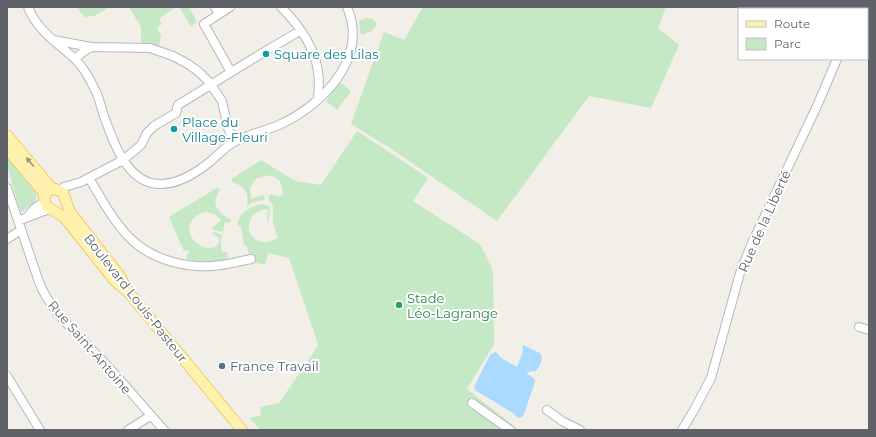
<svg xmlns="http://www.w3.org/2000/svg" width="876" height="437" viewBox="0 0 876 437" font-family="Montserrat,sans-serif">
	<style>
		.green { fill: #c5e8c5 }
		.water { fill: #aadaff }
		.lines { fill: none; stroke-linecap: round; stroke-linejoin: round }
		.minor-casing { stroke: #b5b8bc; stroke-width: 10 }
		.major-casing { stroke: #f2c960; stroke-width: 12 }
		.minor { stroke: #fff; stroke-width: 8 }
		.major { stroke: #fff2af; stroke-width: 10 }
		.oneway { fill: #979581 }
		.culture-dot { fill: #0f9aa8; stroke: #fff; stroke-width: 1.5 }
		.leisure-dot { fill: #2e9e5b; stroke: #fff; stroke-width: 1.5 }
		.service-dot { fill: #5c6f8a; stroke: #fff; stroke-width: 1.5 }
		.labels { text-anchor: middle; stroke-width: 4; stroke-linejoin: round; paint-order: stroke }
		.culture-label { font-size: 13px; fill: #0d838f; stroke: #fff; text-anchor: start }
		.street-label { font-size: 13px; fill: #5f6368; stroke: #fff }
		.leisure-label { font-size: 13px; fill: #27864d; stroke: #fff; text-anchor: start }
		.service-label { font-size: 13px; fill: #4e5e75; stroke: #fff; text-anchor: start }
	</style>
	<rect width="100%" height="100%" fill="#f1efe8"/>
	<!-- green -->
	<path class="green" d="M77,7h33l-16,9 -10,1z
		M129,7h47l-17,12 3,5 -5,4 4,8 -2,10 -18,-3v-16z
		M179,7h10l8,15 -6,4z
		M423,7h243l-8,21 21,17 -28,63 -62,-12 -92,125 -107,-73 -39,-24 33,-92 20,8z
		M367,18l6,1 4,5 -5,7 -11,4 -2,-14z
		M340,82l11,9 -14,19 -11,-9z
		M357,131l71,47 -15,23 68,44 12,26 1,73 -27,45 52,41h-258l-12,-12 12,-3 -1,-8 19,-4 37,-54 2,-5 -29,-86 -21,-5 -3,12 -12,-3v-4l-2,-4 -3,-1 -1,-7 -3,-1 -3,-18 -4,-2c1,-4 2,-8 6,-12 6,-6 20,-12 27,-6l-1,14 -2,-1 1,-11c-31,2 -22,46 10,29 -2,-5 -4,-11 -5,-16 -1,-8 3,-16 -4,-21v-5l3,-2 8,3 3,-4 -3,-12c-8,-7 -14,-7 -24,-2l-6,9 1,11 11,-4 3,2 -1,3 -11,2 -6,4c1,-9 1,-17 -8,-21 -4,-2 -6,-2 -8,-6l30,-19 34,21 26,4z
		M7,154l30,40 -2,8 -13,10 -2,-2 -13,-44z
		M218,187l2,3c-10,14 -3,22 11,30l-1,3 -5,-1 -2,10 -11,-2v-2l9,-8c-20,-22 -45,9 -23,24 6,4 11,5 18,3l4,-8 -8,-6 1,-1 9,3 -1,7 1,10h5l1,6 -3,3h-32l-6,-2 -1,-4 3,-2 -2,-3 -3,1 -15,-34z"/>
	<!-- water -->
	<path class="water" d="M523,345l17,8c4,7 0,12 -4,18l-8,1 -1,2 7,4 1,4 -11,32 -2,3 -4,1 -5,-5 -38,-23 -1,-3 16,-32 6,-3 5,6 16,9 5,-13z"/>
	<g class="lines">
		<!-- minor casing -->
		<g class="minor-casing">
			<path id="minor" d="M28,7c9,23 28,35 46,51 8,8 15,19 20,30 6,10 7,21 11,31 8,22 20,57 46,64 22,5 44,-9 60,-22 8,-7 14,-14 23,-19 14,-8 31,-11 45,-17 44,-20 90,-67 68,-118
				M215,7l4,7
				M230,7l-26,17 27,48
				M281,7c17,17 34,40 37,65 2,9 0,19 0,28
				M836,7l3,2
				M858,9l1,-2
				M53,40l38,7 59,1 23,8 15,8 11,8 10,10 13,19 6,27 6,14
				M75,59l8,-7 8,-5
				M89,178c12,20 23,41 39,58 22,24 61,34 93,29 10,-1 20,-4 30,-6
				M7,188l32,94c11,29 37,50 57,72 24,24 45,51 68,76
				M60,190l4,-3 17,-5 42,-22 18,-15 6,-12 7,-7 22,-13 2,-8c41,-25 81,-51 122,-74
				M28,216l7,-8 9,-6
				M18,221l31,-12
				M7,239l14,-9
				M859,327l10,3
				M7,376l33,54
				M472,403l38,27
				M547,410l15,11 18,9
				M128,430l22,-14
				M682,430l12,-20 17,-32 29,-105 12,-30 65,-137 20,-47"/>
		</g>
		<!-- major casing -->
		<g class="major-casing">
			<path id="major" d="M7,135l45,54
				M7,149l38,45
				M129,293l-15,-13 -50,-63 -18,-11 -2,-8 4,-7 8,-2 7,4 7,19 49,63 10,18 113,137"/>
		</g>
		<!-- minor -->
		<use href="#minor" class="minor"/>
		<!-- major -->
		<use href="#major" class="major"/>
	</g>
	<!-- one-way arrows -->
	<defs><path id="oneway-solid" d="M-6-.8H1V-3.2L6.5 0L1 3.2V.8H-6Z"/></defs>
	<use class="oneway" href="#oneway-solid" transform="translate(30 162) rotate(-130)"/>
	<!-- markers -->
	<g class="culture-dot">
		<circle cx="266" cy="54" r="4"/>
		<circle cx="174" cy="129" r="4"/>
	</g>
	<circle class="leisure-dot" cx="399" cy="305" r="4"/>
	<circle class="service-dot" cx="222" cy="366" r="4"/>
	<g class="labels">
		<!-- culture labels -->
		<g class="culture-label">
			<text x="274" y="59">Square des Lilas</text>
			<text x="182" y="127">Place du<tspan x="182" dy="15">Village-Fleuri</tspan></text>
		</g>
		<!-- street labels -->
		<g class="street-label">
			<text transform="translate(764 221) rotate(-66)" y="5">Rue de la Liberté</text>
			<text transform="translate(136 298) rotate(52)" y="5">Boulevard Louis-Pasteur</text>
			<text transform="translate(90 347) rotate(49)" y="5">Rue Saint-Antoine</text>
		</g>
		<!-- leisure labels -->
		<g class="leisure-label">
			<text x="407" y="303">Stade<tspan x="407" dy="15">Léo-Lagrange</tspan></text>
		</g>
		<!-- service labels -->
		<g class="service-label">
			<text x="230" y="371">France Travail</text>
		</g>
	</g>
	<!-- border -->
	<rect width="876" height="437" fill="none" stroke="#5f6368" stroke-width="16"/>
	<!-- legend -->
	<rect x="738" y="8" width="130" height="52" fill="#ffffff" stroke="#bfc1c3"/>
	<rect x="746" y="21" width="20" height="6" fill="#fff2af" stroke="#bfc1c3"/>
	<text x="774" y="28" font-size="12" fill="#5f6368">Route</text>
	<rect x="746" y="38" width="20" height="12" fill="#c5e8c5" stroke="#bfc1c3"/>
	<text x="774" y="48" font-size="12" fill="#5f6368">Parc</text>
</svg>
